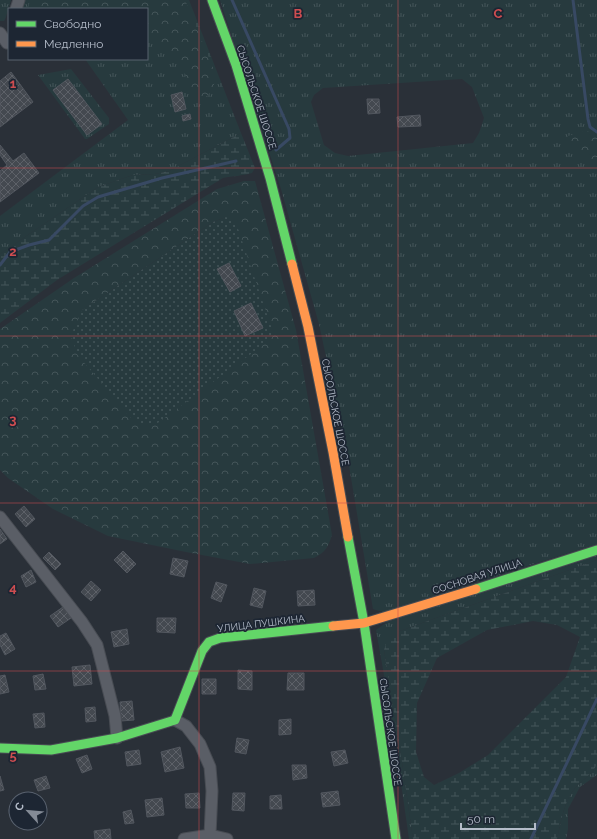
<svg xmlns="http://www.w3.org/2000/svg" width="597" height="839" viewBox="0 0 597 839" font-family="Raleway,sans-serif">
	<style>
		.grass { fill: url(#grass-tufts); fill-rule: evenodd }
		.forest { fill: url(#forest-crowns); fill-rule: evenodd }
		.wetland { fill: url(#wetland-marsh); fill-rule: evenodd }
		.garden { fill: url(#garden-dots) }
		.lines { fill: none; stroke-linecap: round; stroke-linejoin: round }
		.stream { stroke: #384963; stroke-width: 3 }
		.building { fill: url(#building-cross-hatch); stroke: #52575f }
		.street-casing { stroke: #484c53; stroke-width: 13 }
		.fast-casing { stroke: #484c53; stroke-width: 11 }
		.slow-casing { stroke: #484c53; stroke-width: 11 }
		.street { stroke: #5a5e66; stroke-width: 11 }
		.fast { stroke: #63d668; stroke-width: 9 }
		.slow { stroke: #ff974d; stroke-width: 9 }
		.grid { fill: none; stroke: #ce4d50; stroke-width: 1; stroke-opacity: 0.55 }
		.labels { text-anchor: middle; stroke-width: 3.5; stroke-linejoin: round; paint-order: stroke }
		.street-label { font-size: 10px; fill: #b4bcc9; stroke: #1d2633 }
		.grid-label { font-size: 13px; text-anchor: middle; font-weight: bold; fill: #ce4d50; stroke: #1d2633; stroke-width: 3.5; stroke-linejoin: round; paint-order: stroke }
	</style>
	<defs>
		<pattern id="grass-tufts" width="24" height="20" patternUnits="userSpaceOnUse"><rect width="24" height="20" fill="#273a3e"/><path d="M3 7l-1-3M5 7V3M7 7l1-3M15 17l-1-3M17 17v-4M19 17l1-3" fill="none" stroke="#445559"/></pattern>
		<pattern id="forest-crowns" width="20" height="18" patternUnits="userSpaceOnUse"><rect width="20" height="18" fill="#273a3e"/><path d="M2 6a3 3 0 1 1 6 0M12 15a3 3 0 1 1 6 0" fill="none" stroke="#445559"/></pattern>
		<pattern id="wetland-marsh" width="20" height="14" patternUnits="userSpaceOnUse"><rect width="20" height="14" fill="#273a3e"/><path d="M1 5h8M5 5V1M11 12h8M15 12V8" fill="none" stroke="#445559"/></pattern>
		<pattern id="garden-dots" width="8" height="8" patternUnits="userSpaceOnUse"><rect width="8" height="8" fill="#273a3e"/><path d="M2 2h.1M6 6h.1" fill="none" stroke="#445559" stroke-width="1.8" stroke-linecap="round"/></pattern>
		<pattern id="building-cross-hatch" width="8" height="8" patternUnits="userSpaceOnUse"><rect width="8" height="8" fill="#444950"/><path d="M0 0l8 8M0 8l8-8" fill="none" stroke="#5d6168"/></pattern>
	</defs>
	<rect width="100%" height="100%" fill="#2a3038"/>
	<!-- grass -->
	<path class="grass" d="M0,0h11l-5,17 -2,4h-4z
		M24,0h165l52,133 -72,38 -14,3 -22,1 -35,12 -98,67v-38l128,-96 -43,-61h62v-50h-125z
		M220,0h377v544l-214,68 -10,-3 -26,-155 -28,-130 -38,-135zM462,79l10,8 12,31 -5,15 -6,10 -125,13 -13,-3 -11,-8 -13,-43 3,-7 9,-7z
		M71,69l38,49v6l-22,15h-2l-47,-64z
		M597,555v5l-197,71 -16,19 18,112 11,77h-4l-17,-119 -16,-90 11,-8z
		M597,764v11l-17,12 -12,22v20l-2,10h-9c4,-17 7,-39 19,-52 8,-9 16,-12 21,-23z"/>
	<!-- forest -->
	<path class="forest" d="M30,0h155l31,75c-2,13 -5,20 -17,26l-6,-2 -13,-39 -22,-19 -11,-6v-26h-119z
		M597,131v31l-25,-12 -6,-7 2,-7 14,-4z
		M244,181h11l41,149 36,205c-4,12 -6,17 -18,23l-64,6 -64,-12 -78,-16 -55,-27 -45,-31 -8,-8v-141l74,-51 143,-89zM226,217l-144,93 131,-88z"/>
	<!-- wetland -->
	<path class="wetland" d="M241,133l14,35 -3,5c-10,3 -19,3 -29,5l-166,102 -57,43v-69l98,-67 35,-12 22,-1 14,-3z
		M597,560v204c-5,11 -13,14 -21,23 -12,13 -15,35 -19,52h-144l-11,-77 -18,-112 4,-12 12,-7zM533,621l24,4 23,12 -14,40 -78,78 -29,18 -25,12 -10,-8 -8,-25 1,-49 20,-45 50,-28z"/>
	<!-- garden -->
	<path class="garden" d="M226,217l10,6 36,106 -2,11 -115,85h-12l-13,-8 -53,-63 -6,-19 11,-25 131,-88z"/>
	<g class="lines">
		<!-- stream -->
		<path class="stream" d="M232,0l57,129 1,9 -14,12
			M573,0l15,119 2,8 7,5
			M0,265l10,-13 19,-7 20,-5 34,-34 15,-9 64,-19 74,-17
			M531,839l66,-140"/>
	</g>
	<!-- building -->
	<path class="building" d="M11,72l22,30 -33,25v-46z
		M68,79l34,45 -15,11 -34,-45z
		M182,92l4,17 -11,3 -4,-17z
		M367,99h12l1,14 -12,1z
		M190,114l1,5 -8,2 -1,-5z
		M420,115l1,11 -23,1 -1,-10z
		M0,145l13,16 11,-8 15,20 -39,29v-31l7,-6 -7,-10z
		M229,263l12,23 -11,6 -13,-23z
		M251,303l12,25 -18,8 -11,-25z
		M24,506l11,13 -9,8 -11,-13z
		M0,529l7,10 -7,5z
		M123,551l13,13 -9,9 -13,-13z
		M49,552l12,12 -6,6 -12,-12z
		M173,558l15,3 -4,16 -14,-3z
		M31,570l5,12 -10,5 -5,-11z
		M91,581l10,9 -10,11 -10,-9z
		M216,582l11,3 -6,17 -10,-4z
		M254,588l12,3 -4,17 -12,-3z
		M314,590l1,15 -17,1 -1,-15z
		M63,607l8,11 -13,9 -8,-11z
		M157,618h19l-1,15 -18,-1z
		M127,629l2,15 -15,3 -3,-15z
		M6,633l9,16 -10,6 -5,-10v-9z
		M90,665l2,19 -18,2 -2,-19z
		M238,670l14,1v19l-14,-1z
		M288,673h16v17h-17z
		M43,674l3,15 -11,1 -2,-14z
		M5,675l4,17 -9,2v-18z
		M202,679h14v15h-14z
		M132,701l2,19 -13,1 -1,-19z
		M95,707l1,14 -10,1 -1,-14z
		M44,713l1,14 -10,1 -2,-14z
		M291,719v15l-12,1v-15z
		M237,738l12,2 -3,14 -11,-2z
		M180,747l4,21 -19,4 -4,-20z
		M139,750l2,14 -14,2 -2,-14z
		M345,750l3,13 -14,3 -3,-14z
		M87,755l5,14 -10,4 -6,-14z
		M292,765h14l1,13 -14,2z
		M0,776l4,14 -4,1z
		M46,776l4,12 -12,3 -4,-11z
		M338,791l2,14 -17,2 -2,-14z
		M199,793l1,15h-14l-1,-14z
		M233,793h12l-1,18 -12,-1z
		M281,795l1,14h-12v-13z
		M162,798l2,17 -17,2 -2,-17z
		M131,810l3,13 -9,1 -2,-12z
		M110,829l1,10h-16l-1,-8z"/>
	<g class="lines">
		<!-- street casing -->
		<g class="street-casing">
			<path id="street" d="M16,9l3,-9
				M0,33l7,10
				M0,517l82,105 15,23 18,71 2,22
				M175,720l11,6 14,18 10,23 2,24 -2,44
				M184,839l26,-4 17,4"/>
		</g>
		<!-- fast casing -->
		<g class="fast-casing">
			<path id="fast" d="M212,0l24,65 34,113 22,86
				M348,537l16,86 32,216
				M476,589l121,-39
				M0,748l51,2 66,-12 58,-18 27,-69 7,-9 11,-4 113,-12"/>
		</g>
		<!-- slow casing -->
		<g class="slow-casing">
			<path id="slow" d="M292,264l16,63 25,125 15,85
				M333,626l31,-3 112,-34"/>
		</g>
		<!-- street -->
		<use href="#street" class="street"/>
		<!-- fast -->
		<use href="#fast" class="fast"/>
		<!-- slow -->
		<use href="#slow" class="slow"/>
	</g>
	<!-- grid -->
	<path class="grid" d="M199,0v839M398,0v839M0,168h597M0,336h597M0,503h597M0,671h597"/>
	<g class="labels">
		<!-- street labels -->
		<g class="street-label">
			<text transform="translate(257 97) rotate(72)" y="4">СЫСОЛЬСКОЕ ШОССЕ</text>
			<text transform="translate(336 412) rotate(79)" y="4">СЫСОЛЬСКОЕ ШОССЕ</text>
			<text transform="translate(477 576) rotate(-18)" y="4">СОСНОВАЯ УЛИЦА</text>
			<text transform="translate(261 623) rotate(-7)" y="4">УЛИЦА ПУШКИНА</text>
			<text transform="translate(391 732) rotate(82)" y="4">СЫСОЛЬСКОЕ ШОССЕ</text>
		</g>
	</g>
	<g class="grid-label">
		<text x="298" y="18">B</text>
		<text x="498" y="18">C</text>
		<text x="13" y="88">1</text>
		<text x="13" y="256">2</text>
		<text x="13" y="424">3</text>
		<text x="13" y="592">4</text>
		<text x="13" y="760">5</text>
	</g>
	<!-- legend -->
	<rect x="8" y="8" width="140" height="52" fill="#1d2633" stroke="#59626f"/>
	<rect x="16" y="21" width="20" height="6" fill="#63d668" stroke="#59626f"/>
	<text x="44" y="28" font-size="12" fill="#b4bcc9">Свободно</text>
	<rect x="16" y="41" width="20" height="6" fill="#ff974d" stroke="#59626f"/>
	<text x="44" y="48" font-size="12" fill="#b4bcc9">Медленно</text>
	<!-- north arrow -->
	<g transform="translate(28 811) rotate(297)"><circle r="19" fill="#1d2633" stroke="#59626f"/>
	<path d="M0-3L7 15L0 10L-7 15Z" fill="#848b96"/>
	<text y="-6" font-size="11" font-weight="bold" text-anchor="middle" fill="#b4bcc9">С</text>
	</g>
	<!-- scale -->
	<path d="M461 823v6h74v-6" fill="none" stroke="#b4bcc9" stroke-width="2"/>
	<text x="467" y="823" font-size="12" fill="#b4bcc9" stroke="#1d2633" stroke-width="3" paint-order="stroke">50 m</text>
</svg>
